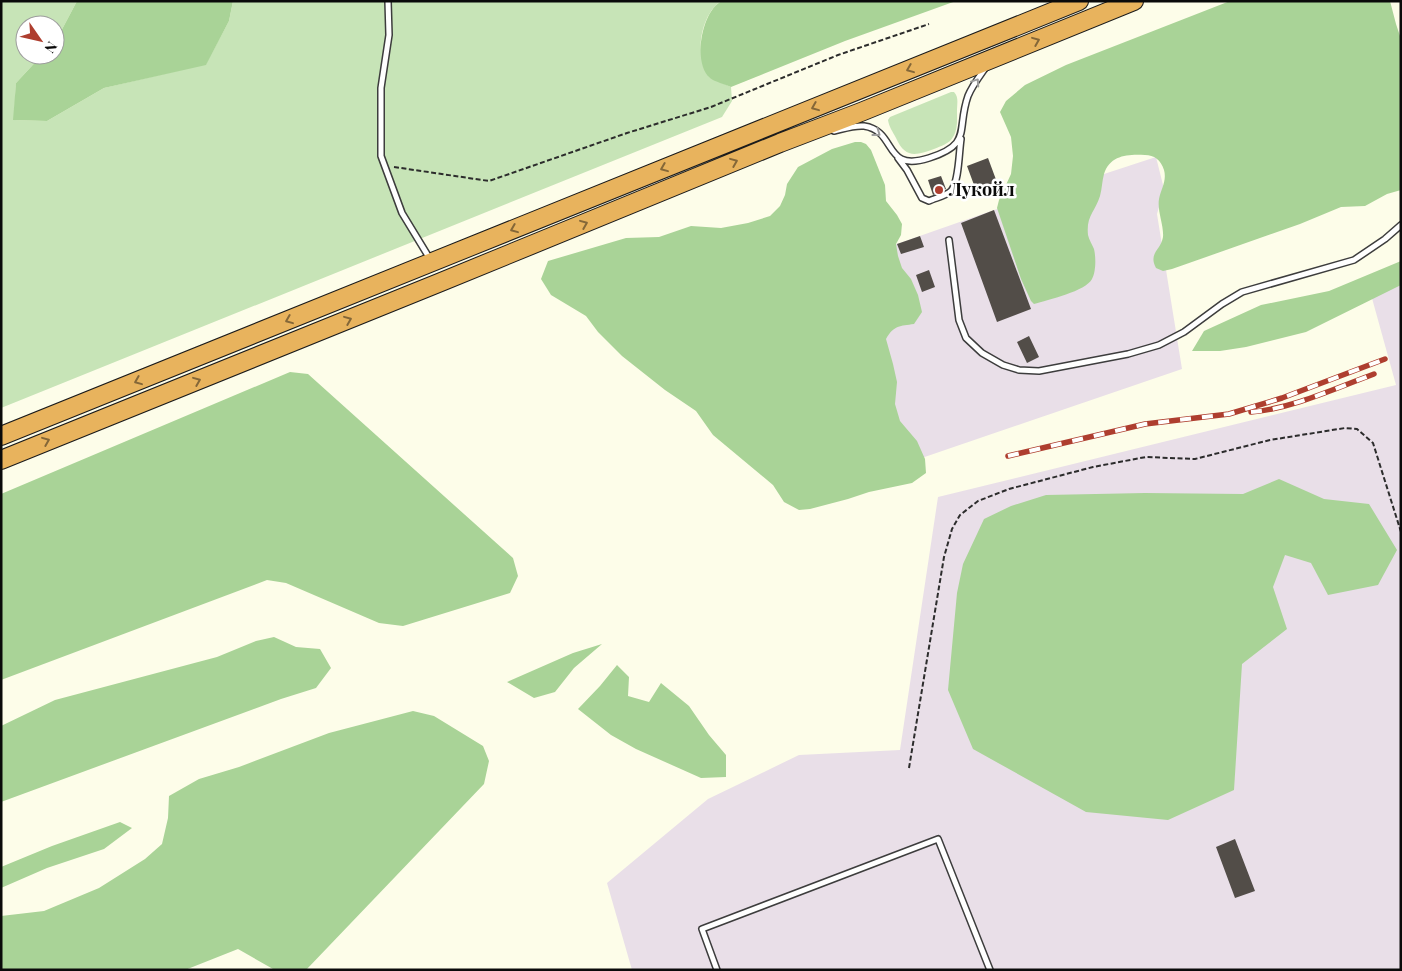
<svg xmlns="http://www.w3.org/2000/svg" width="1402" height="971" viewBox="0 0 1402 971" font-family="'Playfair Display',serif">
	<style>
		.industrial { fill: #e9dfe8 }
		.green { fill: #c7e4b7 }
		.forest { fill: #a9d397 }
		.building { fill: #524d48 }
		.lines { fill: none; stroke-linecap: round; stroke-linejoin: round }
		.lane-casing { stroke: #3d3d3d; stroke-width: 8 }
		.highway-casing { stroke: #1b1b1b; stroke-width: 20 }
		.path { stroke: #2c2c2c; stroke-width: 2; stroke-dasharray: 5 2.5; stroke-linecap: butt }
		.lane { stroke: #fff; stroke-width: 5 }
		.highway { stroke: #e8b35d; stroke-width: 18 }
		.rail-casing { stroke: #ae3e2f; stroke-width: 5.5 }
		.rail { stroke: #fff; stroke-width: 4; stroke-dasharray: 11; stroke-linecap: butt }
		.oneway { stroke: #846738 }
		.oneway2 { stroke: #9d9d9d }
		.poi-dot { fill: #ae3e2f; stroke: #fff; stroke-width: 2 }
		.labels { text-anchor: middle; stroke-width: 5; stroke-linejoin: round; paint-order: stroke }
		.poi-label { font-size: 18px; font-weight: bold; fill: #0a0a0a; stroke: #fff; text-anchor: start }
	</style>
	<rect width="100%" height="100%" fill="#fdfde9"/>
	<!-- industrial -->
	<path class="industrial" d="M1156,157l8,32 -7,25 25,155 -272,93 -56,-203 140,-49z
		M1401,279v691h-769l-25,-87 101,-84 91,-44 101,-5 38,-253 458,-112 -26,-94z"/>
	<!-- green -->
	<path class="green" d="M1,1h76l-19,36 -3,4v-16h-30v30h17l-26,28 -2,37 33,1 57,-33 102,-24 23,-43 4,-20h489c-15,7 -23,35 -21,49 1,9 5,19 8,27l22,10 1,14 -10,16 -721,291z
		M951,92h3c5,5 3,12 3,18 0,9 1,19 -4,27 -4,7 -12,9 -19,12 -19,7 -29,9 -38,-11 -3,-6 -7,-11 -8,-18l2,-3z"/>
	<!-- forest -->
	<path class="forest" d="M77,1h156l-4,20 -23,44 -102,23 -57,33 -34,-1 3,-37 26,-28h13v-14l3,-4z
		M722,1h234l-111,40 -114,46c-6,-3 -16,-5 -21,-9 -18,-15 -8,-68 12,-77z
		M1230,1h160l6,23 5,15v151l-14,4 -22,12 -24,1 -41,17 -128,45 -9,2 -7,-3c-8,-15 5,-18 7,-31 1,-12 -6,-26 -4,-38 2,-10 8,-18 5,-29 -3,-10 -10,-15 -19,-15 -17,-1 -35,0 -41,19 -2,7 -2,15 -4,22 -5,16 -14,20 -12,39 1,5 4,9 6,14 2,8 2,23 -2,30 -6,12 -44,21 -58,25l-3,-3 -10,-22 -24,-71 2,-8 12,-26 2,-18 -2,-19 -11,-25 6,-11 19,-16 41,-20z
		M855,142h6l5,2 5,6 14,35 1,16 11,14 5,9 -1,11 -5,9 2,12 4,12 9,11 7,16 4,17 -8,12c-14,2 -20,1 -28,15l7,25 4,18 -2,22 5,17 17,20 8,18 1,14 -14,10 -43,9 -21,7 -38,10 -11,1 -15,-8 -11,-17 -60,-50 -17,-24 -31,-21 -43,-34 -24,-24 -12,-16 -35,-21 -10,-16 7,-18 78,-23 33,-1 32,-11 30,2 27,-5 22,-7 10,-10 5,-11 2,-11 11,-17 34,-18z
		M1401,261v24l-95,47 -60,15 -26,4h-28l12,-20 57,-26 68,-14z
		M290,372l18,2 205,184 5,18 -8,17 -107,33 -24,-3 -93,-40 -19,-3 -266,100v-186z
		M1279,479l45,20 45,5 28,46 -19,35 -50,10 -17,-32 -26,-8 -12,32 14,42 -45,35 -8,126 -66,30 -82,-8 -113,-63 -25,-59 9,-97 6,-29 21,-45 27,-13 35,-11 99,-2 98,1z
		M274,637l22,10 24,2 11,19 -15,20 -35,11 -280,103v-76l54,-26 162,-43 39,-16z
		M602,644l-28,24 -19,24 -21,6 -27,-16 66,-29z
		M617,665l12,12 -1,19 21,6 12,-19 28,23 20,29 17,20v22l-25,1 -65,-29 -25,-14 -33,-26 22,-23z
		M413,711l21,5 49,30 6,15 -5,23 -178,186 -33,-1 -35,-20 -53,21h-184v-54l43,-5 55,-23 46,-29 17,-15 6,-26 1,-22 30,-17 40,-12 90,-34z
		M120,822l12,6 -28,21 -57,19 -46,20v-21l51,-21z"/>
	<!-- building -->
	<path class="building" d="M988,158l10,27 -21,8 -10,-27z
		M941,176l5,13 -13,6 -5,-15z
		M994,210l37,99 -34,13 -36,-99z
		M920,236l4,11 -23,7 -4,-10z
		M929,270l6,17 -13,5 -6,-17z
		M1029,336l10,21 -12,6 -10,-21z
		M1235,839l20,52 -20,7 -19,-51z"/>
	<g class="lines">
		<!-- lane casing -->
		<g class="lane-casing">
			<path id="lane" d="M388,1l1,34 -8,53v68l21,57 28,46
				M834,131c9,-2 20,-6 30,-5 34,5 18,47 65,32 44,-14 27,-28 39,-62 4,-10 11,-19 18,-29
				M898,158l9,12 15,28 7,3c6,-3 17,-5 22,-10 8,-8 8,-40 10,-52
				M949,240l10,80 7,18 16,15 21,12 16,5 20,1 89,-17 31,-9 25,-13 38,-28 20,-12 112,-32 31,-21 16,-14
				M717,970l-15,-41 236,-90 52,131"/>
		</g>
		<!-- highway casing -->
		<g class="highway-casing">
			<path id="highway" d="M1,436l1078,-435
				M1,460l440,-178 339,-139 81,-31 273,-111"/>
		</g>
		<!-- path -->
		<path class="path" d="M394,167l95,14 138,-48 84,-26 127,-52 91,-31
			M909,768l35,-211 8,-28 8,-14 18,-14 31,-12 84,-22 53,-10 49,2 75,-19 75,-12 12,1 16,14 28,89"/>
		<!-- lane -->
		<use href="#lane" class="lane"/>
		<!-- highway -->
		<use href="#highway" class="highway"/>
		<!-- rail casing -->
		<g class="rail-casing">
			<path id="rail" d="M1251,412c40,-3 85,-24 123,-38
				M1008,456l137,-32 84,-10 53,-16 103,-39"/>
		</g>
		<!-- rail -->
		<use href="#rail" class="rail"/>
	</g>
	<!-- one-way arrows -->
	<defs><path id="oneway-chevron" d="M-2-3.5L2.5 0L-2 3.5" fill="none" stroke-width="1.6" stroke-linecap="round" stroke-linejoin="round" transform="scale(1.25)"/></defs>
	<g class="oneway">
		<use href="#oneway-chevron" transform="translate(1036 41) rotate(-22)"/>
		<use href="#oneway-chevron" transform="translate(910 69) rotate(158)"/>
		<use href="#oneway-chevron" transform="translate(815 107) rotate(158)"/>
		<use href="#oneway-chevron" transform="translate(734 162) rotate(-22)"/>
		<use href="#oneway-chevron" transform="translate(664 168) rotate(158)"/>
		<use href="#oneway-chevron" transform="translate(584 224) rotate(-22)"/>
		<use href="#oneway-chevron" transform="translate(514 229) rotate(158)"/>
		<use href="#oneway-chevron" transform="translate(289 320) rotate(158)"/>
		<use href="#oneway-chevron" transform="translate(348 320) rotate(-22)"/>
		<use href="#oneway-chevron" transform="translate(138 381) rotate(158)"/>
		<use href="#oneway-chevron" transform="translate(197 381) rotate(-22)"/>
		<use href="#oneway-chevron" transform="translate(46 441) rotate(-22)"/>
	</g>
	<g class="oneway2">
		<use href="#oneway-chevron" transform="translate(976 82) rotate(-56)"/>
		<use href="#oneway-chevron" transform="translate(877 133) rotate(36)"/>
	</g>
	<!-- markers -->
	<circle class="poi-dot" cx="939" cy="190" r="5"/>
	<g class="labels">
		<!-- poi labels -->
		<g class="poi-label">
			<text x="949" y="196">Лукойл</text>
		</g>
	</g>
	<!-- border -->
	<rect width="1402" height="971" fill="none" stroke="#0a0a0a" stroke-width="5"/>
	<!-- north arrow -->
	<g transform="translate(40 40) rotate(124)"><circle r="24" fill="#ffffff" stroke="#9d9d9d"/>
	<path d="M0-4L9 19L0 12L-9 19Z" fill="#ae3e2f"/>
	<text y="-8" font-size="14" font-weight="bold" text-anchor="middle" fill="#0a0a0a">N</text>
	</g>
</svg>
